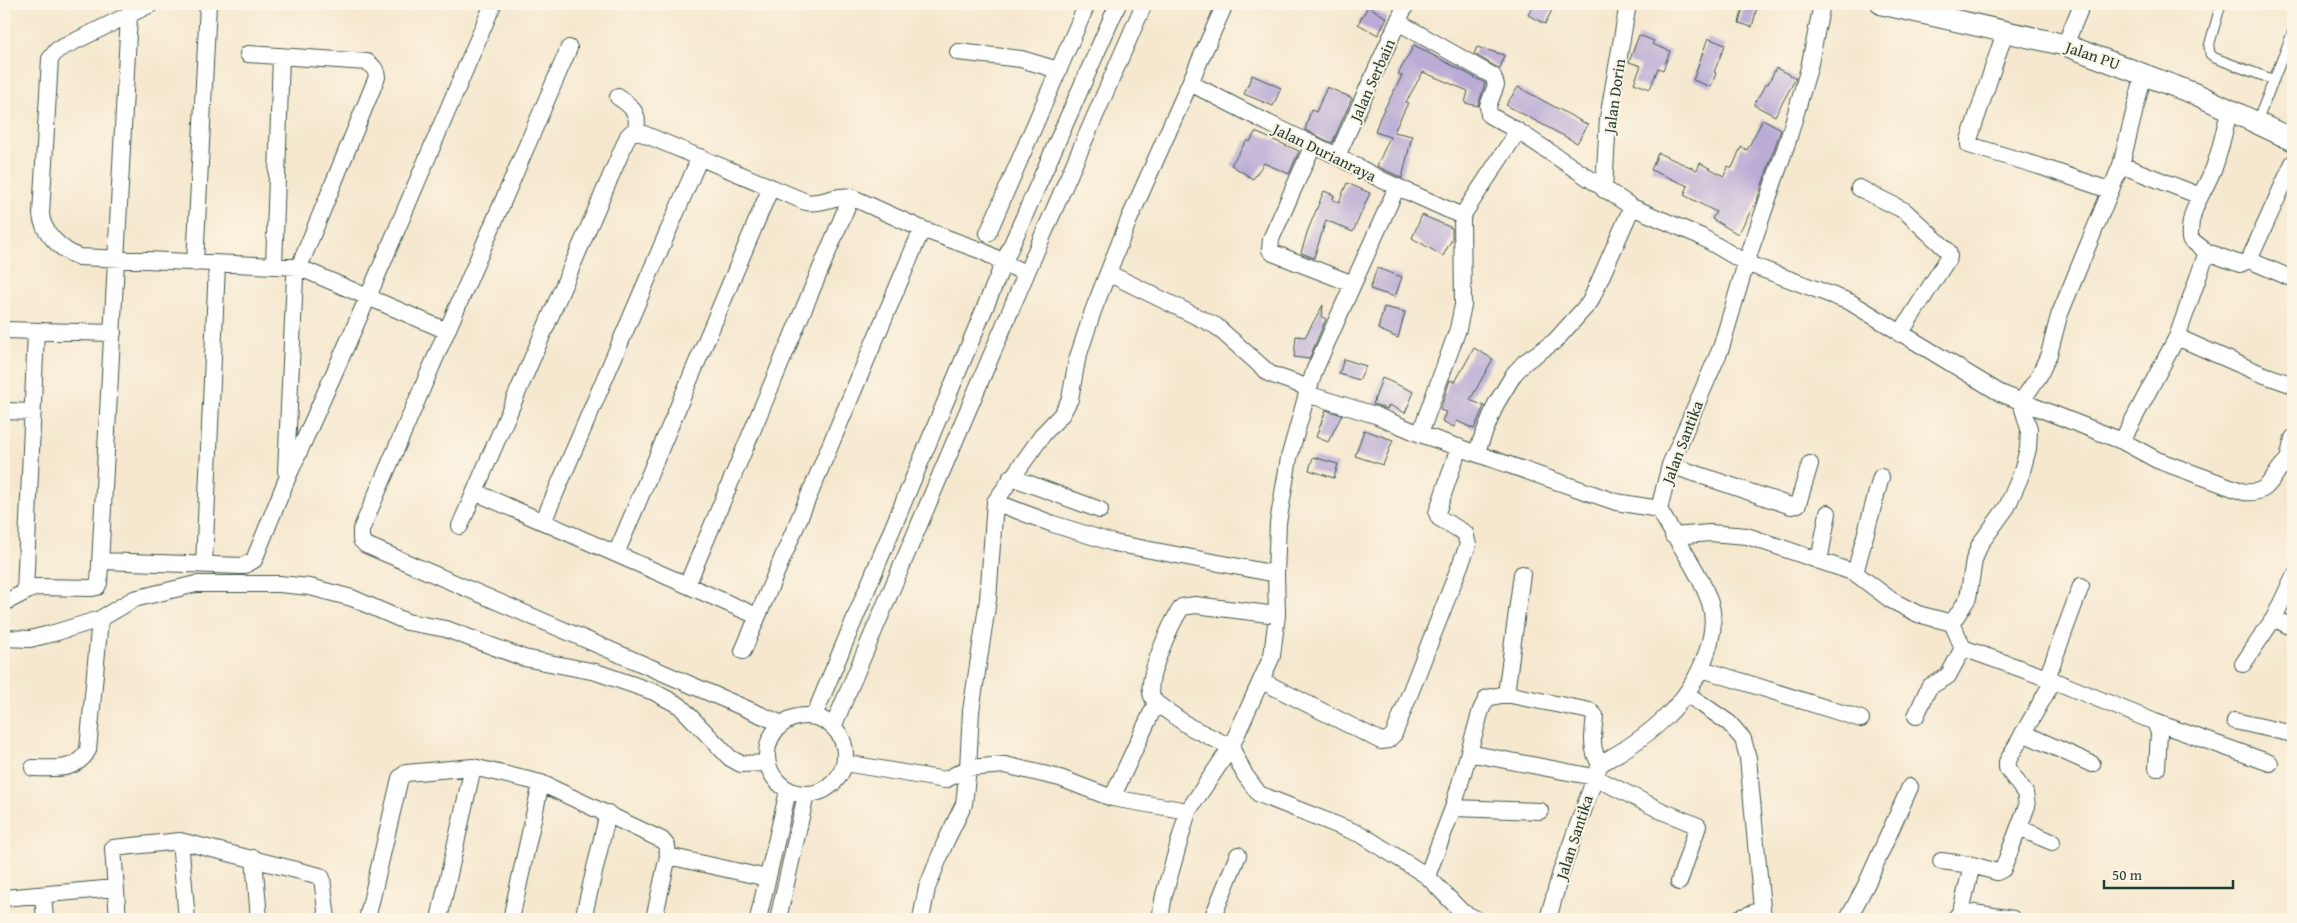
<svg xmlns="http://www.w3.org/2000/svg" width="2297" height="923" viewBox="0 0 2297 923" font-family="'Gentium Book Plus',serif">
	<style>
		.building { fill: #baacd6 }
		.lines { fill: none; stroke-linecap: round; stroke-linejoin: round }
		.service-casing { stroke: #3f574b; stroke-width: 11 }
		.minor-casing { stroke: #3f574b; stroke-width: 18 }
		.tertiary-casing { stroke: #3f574b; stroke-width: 23 }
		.service { stroke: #fff; stroke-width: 9 }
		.minor { stroke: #fff; stroke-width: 16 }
		.tertiary { stroke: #fff; stroke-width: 21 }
		.labels { text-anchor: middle; stroke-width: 4; stroke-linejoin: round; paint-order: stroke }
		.street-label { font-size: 16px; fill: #1f3d34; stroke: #fcf5e5 }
	</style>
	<rect width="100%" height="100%" fill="#fcf5e5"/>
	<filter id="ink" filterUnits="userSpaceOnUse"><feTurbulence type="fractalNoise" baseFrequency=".02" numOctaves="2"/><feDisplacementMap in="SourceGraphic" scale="10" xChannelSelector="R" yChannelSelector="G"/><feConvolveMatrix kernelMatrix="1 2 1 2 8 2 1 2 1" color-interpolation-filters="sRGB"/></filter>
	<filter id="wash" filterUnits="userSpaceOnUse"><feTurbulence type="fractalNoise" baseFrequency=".0096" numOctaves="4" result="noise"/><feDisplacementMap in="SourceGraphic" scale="20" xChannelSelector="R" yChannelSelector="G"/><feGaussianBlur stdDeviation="1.12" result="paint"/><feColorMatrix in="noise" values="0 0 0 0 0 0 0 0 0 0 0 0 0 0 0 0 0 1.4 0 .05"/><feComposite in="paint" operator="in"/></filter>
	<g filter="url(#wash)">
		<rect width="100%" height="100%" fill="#f5e8cf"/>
		<g id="blocks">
			<!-- building -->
			<path class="building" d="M1534,4h21l-10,20 -17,-9z
				M1744,4h14l-6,23 -13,-4z
				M1368,6l19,12 -9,17 -20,-11z
				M1639,35l15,6 -2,3 18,7 -7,19 -5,-2 -8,21 -16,-6 7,-17 -12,-4z
				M1708,38l17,7 -11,27 2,1 -5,14 -18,-7z
				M1414,45l71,38 -7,23 -13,-3 3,-12 -45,-19 -17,30 2,1 -14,29 18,4 -10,42 -25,-12 13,-29 -15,-5 5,-15 22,-41 -4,-2z
				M1477,47l27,8 -4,14 -26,-15z
				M1776,68l20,10 -21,38 -21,-11 12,-22 2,1z
				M1252,75l29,13 -8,18 -29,-12z
				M1327,87l25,11 -20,45 -27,-13 6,-20 5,2z
				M1518,87l70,38 -11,18 -71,-38z
				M1763,119l18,10 -24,71 -19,34 -26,-15 4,-7 -32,-17 4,-9 -37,-16 7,-17 39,17 3,-7 24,13 4,-10 4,2 9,-21 6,3z
				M1255,132l44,19 -10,23 -25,-11 -11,16 -22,-14 16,-25 3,2z
				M1347,183l23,10 -17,39 -27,-12 -12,38 -13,-5 7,-23 16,-39 10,4 -1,5 6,2z
				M1422,215l30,13v11l-9,17 -31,-18z
				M1377,268l25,9 -7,20 -25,-8z
				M1323,305l-1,12 4,2 -17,40 -15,-2 2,-21 9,1z
				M1384,307l21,5 -7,26 -20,-9z
				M1474,348l19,11 -23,41 14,6 -10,23 -17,-8 -3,6 -12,-6 4,-9 -6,-2 10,-30 5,2z
				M1344,359l22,7 -7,14 -20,-6z
				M1382,378l32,14 -9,21 -16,-8 -2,4 -14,-5z
				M1326,410l16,5 -14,27 -12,-5z
				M1364,430l29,10 -10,25 -28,-9z
				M1313,457l25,7 -4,14 -25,-8z"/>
		</g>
	</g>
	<g filter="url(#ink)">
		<use href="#blocks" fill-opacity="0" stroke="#3f574b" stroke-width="1"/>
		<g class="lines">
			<!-- service casing -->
			<g class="service-casing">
				<path id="service" d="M2221,4l-12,42 1,8 5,4 59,22
					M2257,122l36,-91"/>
			</g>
			<!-- minor casing -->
			<g class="minor-casing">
				<path id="minor" d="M151,4l-94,46 -7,9 -9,155c1,18 21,37 38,43l219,10 149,64
					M1398,22l95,54 3,9 -8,21 1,9 29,16 114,76 68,29 46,27 104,39 150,91 122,48 35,19 87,32c29,3 26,-18 44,-32l5,2
					M2005,32l-36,108v5l70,21 70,24
					M2065,45l17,-41
					M569,48l-208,482v10l5,5 416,179
					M958,52l63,7 37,11
					M248,54l119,8c6,4 9,7 10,15l-82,200 -9,194
					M1190,83l78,40 69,33 45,24 80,36
					M618,97c14,9 23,18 17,35
					M2230,109c-6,20 -9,42 -17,61 -10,24 -25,41 -23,69l17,13 33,12 9,-4 44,-97
					M1313,145l-42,94 -1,11 3,3 80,31 44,-97
					M1337,156l69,-152
					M2121,165l79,31
					M1859,188l46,23 43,40 1,6 -49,77
					M1604,190l4,-72 20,-114
					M988,233l99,-229
					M2249,260l44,19
					M195,263l13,-259
					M274,266l7,-210
					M1108,273l108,53 54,48 39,14
					M4,330l109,3
					M2177,337l30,-85
					M1307,394l8,-25 38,-85
					M4,411l29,1
					M1420,434l38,-105 5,-24 -1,-89 56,-85
					M2122,441l55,-104 82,36 34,12
					M1476,453l20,-49 18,-30 11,-12 30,-21 35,-39 42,-95
					M2288,460l5,-22
					M1670,465l121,41 7,-2 12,-40
					M1011,477l89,33
					M475,492l282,124
					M995,502l58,22 61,19 162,31 2,-51 11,-65 18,-64 68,21 45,19 196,68 43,7
					M543,522l157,-365
					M460,526l168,-390 4,-4h7l167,70c16,3 30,-8 45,-5l71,32 60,22 44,23
					M1673,536l37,-3 37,3 108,37 36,27 27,14 34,9
					M616,554l155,-367
					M101,561l142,5 11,-6 32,-79 82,-184 125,-293
					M1819,561l9,-48
					M204,565l13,-301
					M1855,573l26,-96
					M1276,574l1,41 -5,41 -41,91 14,28 14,19 103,41 65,41 35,36 14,7
					M687,585l164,-388
					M25,592l11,-261
					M4,603l31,-16 57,1 5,-1 2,-4 30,-568
					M2274,618l19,10
					M1952,623l16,-25 6,-38 6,-16 27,-37 14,-32 7,-26 1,-20 -8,-27 18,-26 10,-22 10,-38 62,-151 23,-92
					M4,638l26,1 24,-6 46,-14 34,-20 62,-15h83l31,3 42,11 55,24 39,7 78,29 72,14 58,20 26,14 50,52 11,6 26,-1
					M1963,648l84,30 34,-92
					M743,651l179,-422
					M2243,664l31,-46 19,-40
					M1702,669l159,50
					M2047,678l108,44 4,11 -2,35
					M1262,681l119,60 7,-1 6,-6 74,-189 -3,-12 -26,-15 -2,-5 22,-66
					M1506,694l84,17 5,5c-2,17 -5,33 5,48
					M1687,694l42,29 14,16 5,19 15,161
					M1156,703c-2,-3 -5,-7 -5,-11 -4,-16 21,-71 31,-85l13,-2 82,10
					M814,716l190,-454 114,-258
					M1916,716l13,-29 19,-11 15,-28 -11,-25
					M767 755a39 39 0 1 1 78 0a39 39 0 1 1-78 0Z
					M2235,721l58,13
					M2155,722l115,41
					M833,727l193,-453 118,-270
					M2023,733l69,31
					M1469,753l125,24 68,34 36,15 -19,56
					M845,763l100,17 23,-12 37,-3 55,13 52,20 76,13
					M33,768c22,0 43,4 55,-18l12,-131
					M1112,798l44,-95 34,24 41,20 -43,64 -24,84 -4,24
					M1453,808l87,3
					M2019,828l33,14
					M180,841l7,78
					M254,858l5,61
					M1941,861l31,4 25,7 6,-3 24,-63 -2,-13 -18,-25v-6l46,-81
					M1427,876l26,-68 28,-98 6,-12 19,-4 16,-120
					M43,895l2,24
					M4,898l111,-10
					M1961,911l52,8
					M118,919l-5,-71 67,-7 140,35 2,2 5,41
					M367,919l33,-141 6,-5 67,-6 68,16 121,57 5,6 1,10 99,22
					M439,919l34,-152
					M511,919l30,-136
					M583,919l25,-106
					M654,919l14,-63
					M758,919l30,-128
					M778,919l28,-124
					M921,919l6,-31 18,-45 19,-39 4,-36 3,-57 17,-111 7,-98 49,-69 18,-19 8,-15 7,-39 16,-49 35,-89 97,-218
					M1212,919l26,-64
					M1548,919l13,-47 39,-108c47,-26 90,-59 107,-112 5,-15 8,-34 3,-49 -11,-33 -35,-64 -51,-94l11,-44 51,-117 25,-85 42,-123 21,-72 13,-64
					M1737,919l24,-9
					M1848,919l18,-34 44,-98
					M1955,919l6,-8 11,-46"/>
			</g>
			<!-- tertiary casing -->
			<g class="tertiary-casing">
				<path id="tertiary" d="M1882,4l183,41 133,50 95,45"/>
			</g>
			<!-- service -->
			<use href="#service" class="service"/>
			<!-- minor -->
			<use href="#minor" class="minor"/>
			<!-- tertiary -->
			<use href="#tertiary" class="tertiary"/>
		</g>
	</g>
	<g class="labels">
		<!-- street labels -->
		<g class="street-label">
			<text transform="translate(2093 55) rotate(19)" y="6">Jalan PU</text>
			<text transform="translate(1372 80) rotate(-66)" y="6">Jalan Serbain</text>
			<text transform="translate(1614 96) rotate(-82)" y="6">Jalan Dorin</text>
			<text transform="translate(1325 152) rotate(26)" y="6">Jalan Durianraya</text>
			<text transform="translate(1682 442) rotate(-69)" y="6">Jalan Santika</text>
			<text transform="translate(1574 837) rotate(-72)" y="6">Jalan Santika</text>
		</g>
	</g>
	<!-- margin -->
	<rect width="2297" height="923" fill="none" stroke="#fcf5e5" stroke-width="20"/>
	<!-- scale -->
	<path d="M2104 880v8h129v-8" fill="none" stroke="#1f3d34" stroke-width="2.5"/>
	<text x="2112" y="880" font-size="15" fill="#1f3d34" stroke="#fcf5e5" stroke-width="4" paint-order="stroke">50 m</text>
</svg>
